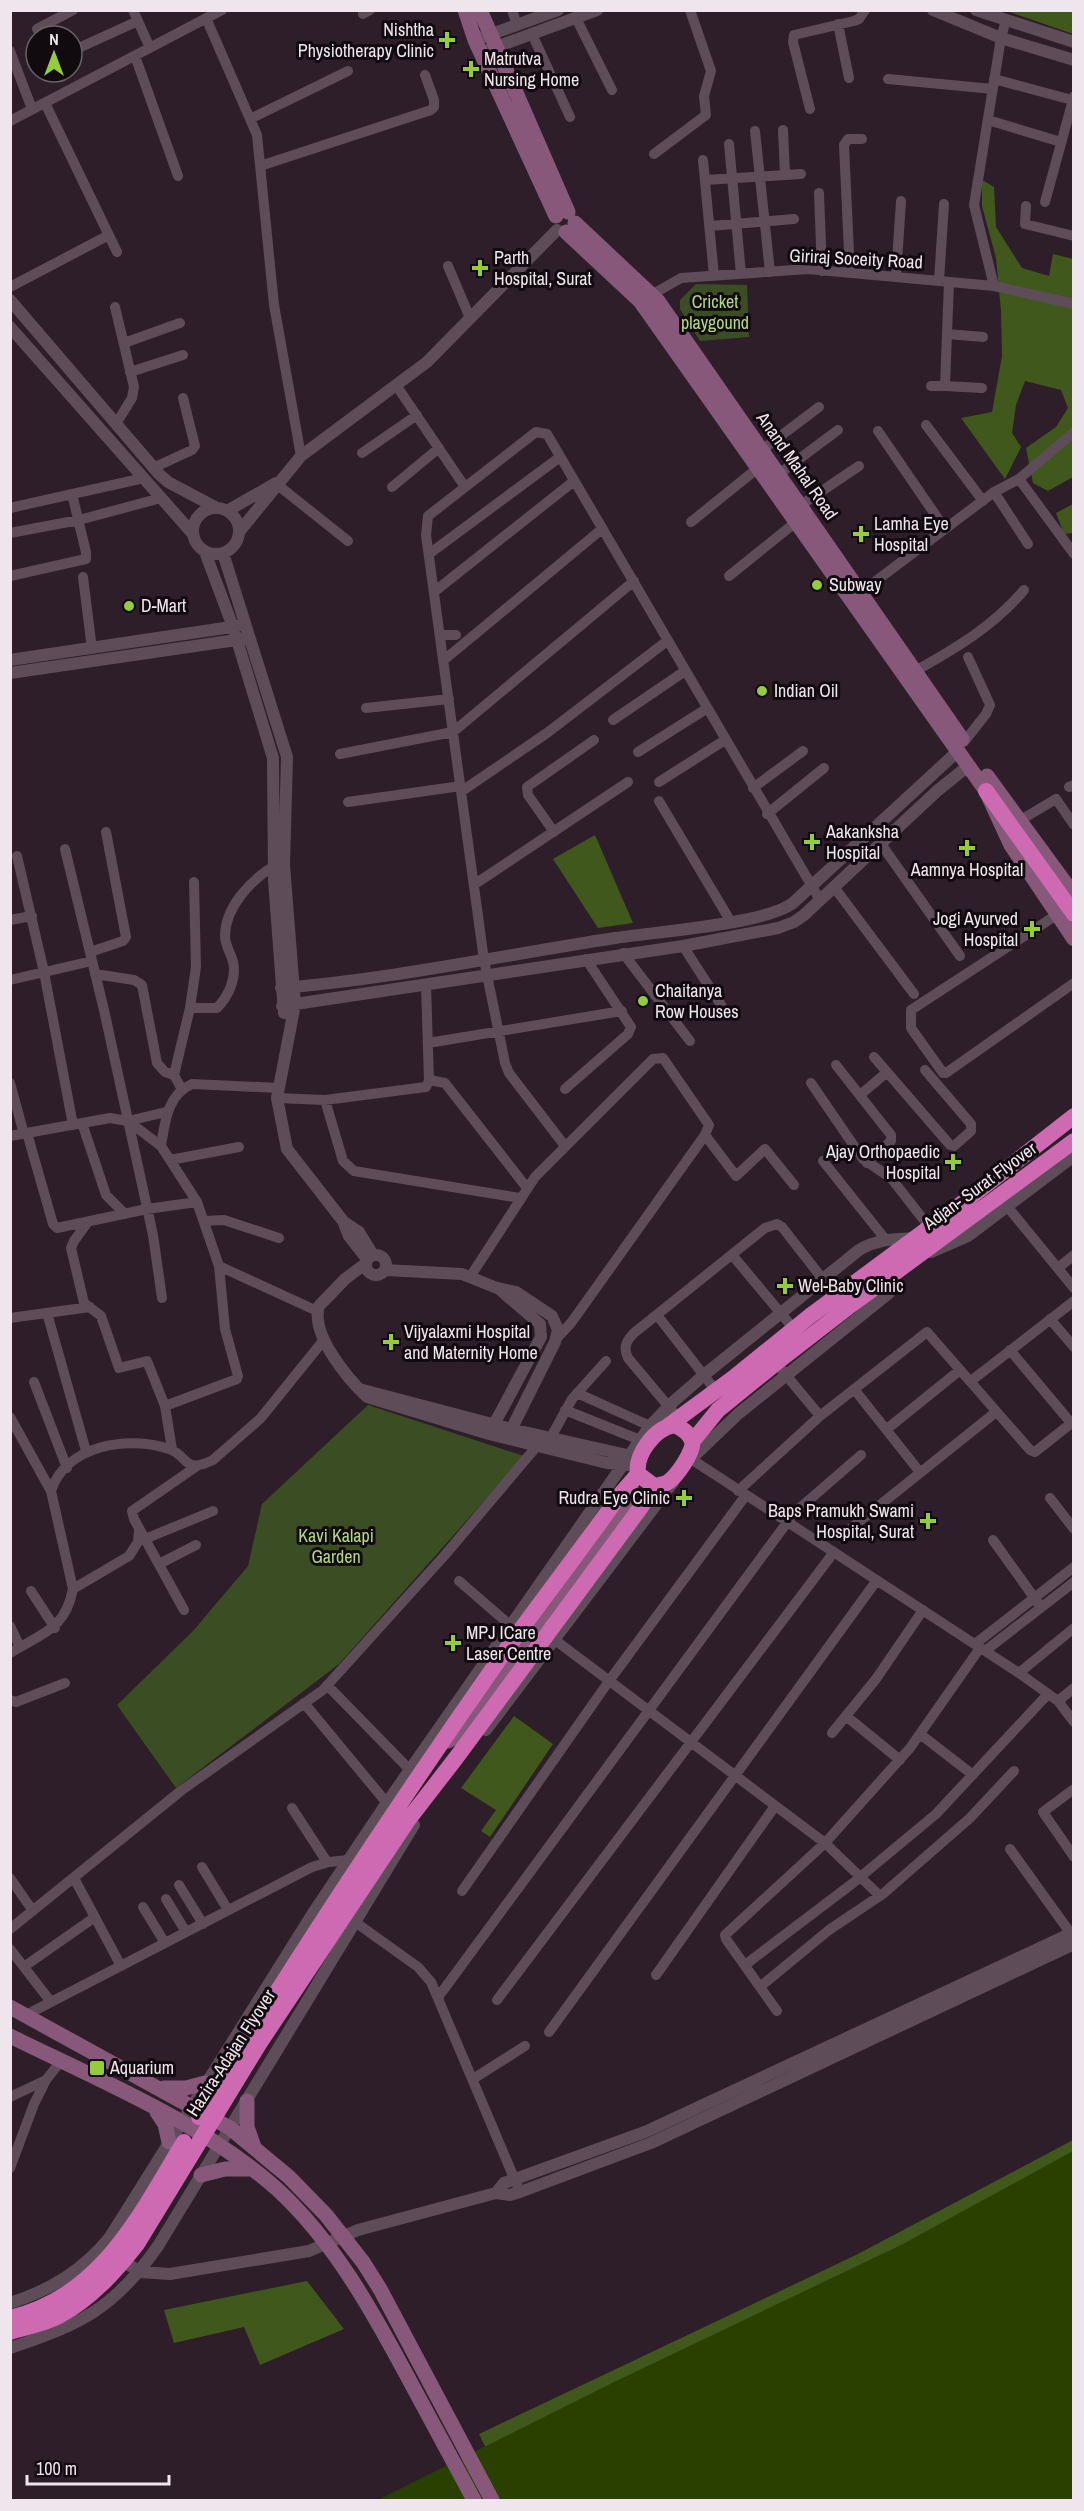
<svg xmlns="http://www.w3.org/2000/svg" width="1084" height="2511" viewBox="0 0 1084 2511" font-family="'Archivo Narrow',sans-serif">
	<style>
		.green { fill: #3b4d22 }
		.forest { fill: #40581c }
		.water { fill: #2a4000 }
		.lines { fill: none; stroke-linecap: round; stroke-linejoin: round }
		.minor { stroke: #5e4d58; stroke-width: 10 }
		.tertiary { stroke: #5e4d58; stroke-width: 12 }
		.secondary { stroke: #88587a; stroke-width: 15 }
		.trunk { stroke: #cd6ab2; stroke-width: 16 }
		.poi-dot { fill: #95cc3b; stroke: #110b0f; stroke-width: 2 }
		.labels { text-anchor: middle; stroke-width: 6; stroke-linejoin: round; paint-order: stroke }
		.poi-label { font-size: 18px; fill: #efe5ec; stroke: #110b0f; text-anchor: start }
		.street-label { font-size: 18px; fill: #efe5ec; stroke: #110b0f }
		.park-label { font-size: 18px; fill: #b2d982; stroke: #110b0f }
	</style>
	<rect width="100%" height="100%" fill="#2d1e29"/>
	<!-- green -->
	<path class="green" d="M696,284l51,1 2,52 -49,4 -20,-32v-9z
		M368,1405l156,51 -185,208 -163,124 -59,-83 76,-74 55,-65 14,-62z"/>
	<!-- forest -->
	<path class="forest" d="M1007,11h66v23z
		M982,180l12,7 2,40 26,41 27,8 4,-22 20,5v218l-25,14 -15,-8 -7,-35 30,-21 12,-19 -7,-18 -36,-9 -9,24 -4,28 9,14 -16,32 -44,-61 31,-6 10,-56 -1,-45 -5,-53 -14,-52z
		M1073,504v29l-9,1 -8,-21z
		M595,835l38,88 -35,5 -45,-69z
		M514,1716l39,28 -63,93 -9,-6 15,-21 -35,-22z
		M1073,2140v27l-584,287 -10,-20 377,-179z
		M307,2281l37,48 -84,36 -16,-38 -70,16 -10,-33z"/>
	<!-- water -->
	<path class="water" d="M1073,2151v349h-695l234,-117 289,-138z"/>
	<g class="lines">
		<!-- minor -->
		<path class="minor" d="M133,10l17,38
			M512,10l5,15
			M363,14l7,-4
			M206,18l51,117 17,170 27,151
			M576,18l36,72
			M838,24l11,54
			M37,29l36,-19
			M532,34l38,83
			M10,51l22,58
			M72,51l66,-30
			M135,56l43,120
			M888,79l105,10
			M994,79l78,21
			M45,103l72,149
			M810,109l-17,-67 1,-7 60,-14 5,-2 6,-9
			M250,119l98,-48
			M988,120l73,22
			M10,121l212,-111
			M783,130l2,45
			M755,131l15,141
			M729,144l12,130
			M654,154l52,-39 -2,-19 7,-25 -21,-61
			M703,160l11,116
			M260,166l171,-56 3,-3v-7l-9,-25
			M705,180l96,-6
			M819,193l3,78
			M1045,202l29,-106
			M1026,206l-1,18 49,12
			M710,226l84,-7
			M448,266l22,52
			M850,273l-6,-128 4,-6h14
			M896,277l5,-76
			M939,281l5,-77
			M949,282l-4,104 37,2
			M994,286l-20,-81 27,-167 5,-18
			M10,287l99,-52
			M646,298l35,-20 127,-9 186,17 80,18
			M115,307l19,80 -2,11 -16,26
			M947,334l36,3
			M124,343l56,-20
			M130,372l53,-17
			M396,385l69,102
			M931,386h14
			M926,425l57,76
			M878,431l67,98
			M762,450l57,-43
			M362,453l55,-38
			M153,468l39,-18 3,-4 -12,-48
			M779,474l59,-44
			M1019,479l55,75
			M279,486l69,55
			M392,487l47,-39
			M994,492l34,52
			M801,505l58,-39
			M10,508l134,-30
			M691,522l67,-54
			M10,533l69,-13 82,-22
			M429,554l131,-97
			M10,576l76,-17v-7l-14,-58
			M729,576l67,-54
			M83,577l9,72
			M434,592l140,-111
			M856,596l138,-104 25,-13 55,-47
			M440,635h16
			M444,660l158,-131
			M915,671c40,-22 80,-46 109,-81
			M366,708l83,-9
			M613,720l72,-49
			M964,742l22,-28 4,-9 -22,-48
			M638,752l68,-43
			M340,754l113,-22 181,-151
			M659,782l66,-42
			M1069,787l5,-2
			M753,788l50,-37
			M462,791l85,-58 120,-92
			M659,801l72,121
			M348,802l113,-16
			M767,814l57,-46
			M1019,821l37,-22 18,26
			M554,832l-26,-37 -1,-8 67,-47
			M881,844l79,112
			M65,849l39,161 49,225 9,63
			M17,856l27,116 29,153
			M475,884l153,-102
			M834,887l80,107
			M1058,914l-147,96v18l32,45h3l128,-90
			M10,920l22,-4
			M683,946l40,62
			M90,952l33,-11 3,-4 -20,-105
			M623,953l67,88
			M95,974l39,6 8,5 15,78 8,9 9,3 7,13
			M10,980l82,-19
			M190,1008h27c11,-11 20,-30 16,-46 -2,-9 -8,-16 -8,-26 0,-29 26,-56 49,-70
			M428,1043l194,-32
			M874,1057l76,88 4,1 17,-15v-7l-46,-54
			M836,1065l55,70v6l-24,22
			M174,1075l16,-67 6,-41 -2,-85
			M429,1080l16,3 82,105
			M10,1083l14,51
			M811,1083l52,76 28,19 39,50
			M565,1089l63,-55 3,-7 -45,-68
			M860,1095l26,-22
			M277,1098l48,2 101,-13 3,-6 -3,-96
			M325,1100l18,61 11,10 166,27
			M128,1121l38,-9
			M82,1123l24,72 19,19
			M27,1133l26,91 4,4 90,-19 50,-7
			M705,1135l31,41 29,-27 29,36
			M10,1136l100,-18 18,3 33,25 36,56 22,64 6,63 13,47 -1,3 -72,27
			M161,1146c4,-24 6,-51 31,-62l87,4
			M565,1146l-56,-73 -4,-10 -21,-103 -58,-425 2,-19 108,-84 11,2 273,466
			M170,1160l69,-13
			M823,1161l63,79
			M1006,1205l68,83
			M204,1221l20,-1 55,18
			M87,1223l-13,18 -3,7 13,55 17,13 18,52 28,-7 18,45 7,43
			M733,1256l61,73
			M219,1266l98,45
			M1058,1268l16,-13
			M470,1277l65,-100 118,-118 10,-1 46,67 -4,10 -134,188 -16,17
			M47,1313l39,138
			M657,1315l59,76
			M10,1318l80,-11
			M1050,1319l24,28
			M1010,1350l61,73
			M776,1363l44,53
			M971,1381l103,-80
			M34,1382l33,86
			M854,1389l65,82
			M577,1393l73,33
			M565,1410l75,30
			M674,1413l-46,-55c-5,-10 -2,-17 6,-25l131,-105 12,-4 5,3 54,69
			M10,1417l41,74
			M887,1429l73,-59
			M550,1439l22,-40 34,-38
			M688,1457l331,216 39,28 16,21
			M738,1491l82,-75 107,-84 103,118 5,2 39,-31
			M1050,1498l24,31
			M845,1533l151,-121
			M145,1539l68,-28
			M993,1540l45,63
			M159,1564l37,-19
			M459,1581l51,44
			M73,1589l56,-33 9,-14 1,-12
			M31,1591l24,37
			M184,1610l-50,-91 -2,-8 65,-45
			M10,1626l10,21
			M555,1640l270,203 55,53
			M975,1644l99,-77
			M985,1651l89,-69
			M10,1653c32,-20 55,-23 63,-64l-22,-98c15,-46 77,-56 118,-42 20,6 13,26 44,11l47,-41 63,-78
			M1019,1673l55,-45
			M327,1685l83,85
			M10,1700l6,2 49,-19
			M1058,1701l16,-13
			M304,1703l87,105
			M846,1716l54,44
			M832,1733l44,-54 47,-69
			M920,1734l53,41
			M1074,1789l-31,23 31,45
			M292,1808l35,54
			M1010,1849l64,89
			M202,1867l26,43
			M10,1878l23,33
			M74,1878l47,88
			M179,1885l24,39
			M462,1891l147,-210 137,-186
			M166,1899l20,33
			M143,1907l22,36
			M355,1922l63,45 13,15 89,210
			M10,1929l172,-139 141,-100 122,-135 92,-109
			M10,1949l41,53
			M745,1965l108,-82 83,-69 112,-120
			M25,1966l70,-49
			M656,1975l119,-169
			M760,1987l69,-57 55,-37 86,-75 44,-47
			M439,1996l355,-483 67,-58
			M497,2000l337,-448
			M777,2011l-51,-72 -1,-4 100,-92 85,-95 70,-100
			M26,2015l286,-148 17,-5 20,-2
			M549,2032l328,-452
			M473,2079l52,-33
			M10,2097l36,-17 15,-19
			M10,2168l24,-64 12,-24"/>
		<!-- tertiary -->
		<path class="tertiary" d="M933,10l68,28 73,22
			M976,10l98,32
			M475,40l83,-30
			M488,50l109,-40
			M10,300l149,174 9,8 49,26
			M10,327l183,207
			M193 531a23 23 0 1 1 46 0a23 23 0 1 1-46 0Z
			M227,511l49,-28
			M239,532l62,-76 126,-94 130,-132
			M205,552l28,75 40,131 1,122 10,133
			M223,553l64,204 -3,108 11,139 -18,94 10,51 56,72 6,15 18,23
			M10,660l228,-34
			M10,673l233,-34
			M281,988c112,-9 223,-33 334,-50 39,-6 151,-14 178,-35l165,-152
			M282,1006l401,-60 95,-18 16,-6 10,-7 133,-124 31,-25
			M344,1222l15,10 14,23
			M931,1252l37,-16 106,-80
			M366 1265a10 10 0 1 1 20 0a10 10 0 1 1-20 0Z
			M365,1264l-20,15 -26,27c-9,28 29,73 48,91l122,37 118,29 22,2
			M385,1270l77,4 35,14 19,4 36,24 6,14 -3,12 -48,96
			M359,1389l152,40 125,28
			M491,1430l50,-93 -1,-13 -42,-36
			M690,1460l48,-46 151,-121 2,-17
			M486,1730l188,-249
			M496,2193l8,-10 141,-51 429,-200
			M118,2258l22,14 30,2 139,-23 49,-21 138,-37 14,2 10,-3 131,-49 423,-199
			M10,2303c41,-13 73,-33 100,-66l205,-327 71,-106 264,-378 23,-24 31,-27 155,-125c18,-11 36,-11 57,-12
			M10,2348c70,-23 105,-40 148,-102l256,-421"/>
		<!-- secondary -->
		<path class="secondary" d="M465,10l10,30 81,176
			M480,10l88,202
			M575,223l83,78 304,438
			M566,232l74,69 346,490 25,54 63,94
			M987,776l87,119
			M448,1741l7,-4 173,-236 4,-20
			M10,2007l220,121 59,49 37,38 37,47 17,27 112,211
			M10,2036c91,45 192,86 268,154 55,51 92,117 127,182 23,43 46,86 69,128
			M164,2088h22l19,-5
			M247,2101v26l7,20
			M157,2112l8,12 4,18
			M201,2175l24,-6h25"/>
		<!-- trunk -->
		<path class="trunk" d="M986,791l88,123
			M675,1425c6,3 15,8 17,16 3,10 -16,36 -24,41 -4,3 -10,3 -14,4l-16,-12c-3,-19 16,-46 37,-49z
			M668,1426l64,-47 78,-63 162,-120 102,-80
			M692,1442l26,-32 58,-47 75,-58 223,-164
			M199,2117c96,-157 198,-312 304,-463 38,-53 78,-104 116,-158l19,-22
			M10,2318c92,-22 129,-102 174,-176
			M10,2332c16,-5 34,-8 49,-16 32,-17 56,-44 78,-72l122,-200 149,-224 48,-62 185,-251 13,-21"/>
	</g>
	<!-- markers -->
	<g class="poi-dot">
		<path d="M444 31h6v6h6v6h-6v6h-6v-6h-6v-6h6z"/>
		<path d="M468 60h6v6h6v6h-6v6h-6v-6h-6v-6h6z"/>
		<path d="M477 259h6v6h6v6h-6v6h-6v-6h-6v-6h6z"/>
		<path d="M858 525h6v6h6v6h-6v6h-6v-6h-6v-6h6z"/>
		<circle cx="817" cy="585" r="6"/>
		<circle cx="129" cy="606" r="6"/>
		<circle cx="762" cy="691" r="6"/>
		<path d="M809 833h6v6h6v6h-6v6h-6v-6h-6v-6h6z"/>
		<path d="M964 839h6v6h6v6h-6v6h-6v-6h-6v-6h6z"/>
		<path d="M1029 920h6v6h6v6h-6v6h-6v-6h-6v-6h6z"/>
		<circle cx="643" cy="1001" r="6"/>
		<path d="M950 1153h6v6h6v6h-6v6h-6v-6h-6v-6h6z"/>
		<path d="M782 1277h6v6h6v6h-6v6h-6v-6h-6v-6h6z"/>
		<path d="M388 1333h6v6h6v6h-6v6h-6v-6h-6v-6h6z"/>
		<path d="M681 1489h6v6h6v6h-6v6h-6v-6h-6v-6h6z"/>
		<path d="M925 1512h6v6h6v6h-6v6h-6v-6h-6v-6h6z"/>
		<path d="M450 1634h6v6h6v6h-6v6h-6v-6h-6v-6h6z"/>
		<rect x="89" y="2060" width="16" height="16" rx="3"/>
	</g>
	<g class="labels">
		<!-- poi labels -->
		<g class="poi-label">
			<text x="434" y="36" text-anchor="end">Nishtha<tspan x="434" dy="21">Physiotherapy Clinic</tspan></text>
			<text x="484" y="65">Matrutva<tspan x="484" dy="21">Nursing Home</tspan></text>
			<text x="494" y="264">Parth<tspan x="494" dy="21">Hospital, Surat</tspan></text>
			<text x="874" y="530">Lamha Eye<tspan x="874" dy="21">Hospital</tspan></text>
			<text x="829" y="591">Subway</text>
			<text x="141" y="612">D-Mart</text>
			<text x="774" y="697">Indian Oil</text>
			<text x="826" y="838">Aakanksha<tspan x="826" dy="21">Hospital</tspan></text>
			<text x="967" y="876" text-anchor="middle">Aamnya Hospital</text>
			<text x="1018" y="925" text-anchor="end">Jogi Ayurved<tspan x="1018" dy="21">Hospital</tspan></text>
			<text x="655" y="997">Chaitanya<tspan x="655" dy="21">Row Houses</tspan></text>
			<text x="940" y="1158" text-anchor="end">Ajay Orthopaedic<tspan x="940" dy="21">Hospital</tspan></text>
			<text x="798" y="1292">Wel-Baby Clinic</text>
			<text x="404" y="1338">Vijyalaxmi Hospital<tspan x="404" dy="21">and Maternity Home</tspan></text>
			<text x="670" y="1504" text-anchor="end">Rudra Eye Clinic</text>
			<text x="914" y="1517" text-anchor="end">Baps Pramukh Swami<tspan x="914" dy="21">Hospital, Surat</tspan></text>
			<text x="466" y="1639">MPJ ICare<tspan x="466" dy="21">Laser Centre</tspan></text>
			<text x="110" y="2074">Aquarium</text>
		</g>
		<!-- street labels -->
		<g class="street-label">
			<text transform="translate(856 259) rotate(3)" y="6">Giriraj Soceity Road</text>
			<text transform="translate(797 466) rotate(55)" y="6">Anand Mahal Road</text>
			<text transform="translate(980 1186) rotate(-36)" y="6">Adjan- Surat Flyover</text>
			<text transform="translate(231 2053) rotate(-57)" y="6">Hazira-Adajan Flyover</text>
		</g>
		<!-- park labels -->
		<g class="park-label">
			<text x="715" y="308">Cricket<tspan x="715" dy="21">playgound</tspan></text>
			<text x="336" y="1542">Kavi Kalapi<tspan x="336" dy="21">Garden</tspan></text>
		</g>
	</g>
	<!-- border -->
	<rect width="1084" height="2511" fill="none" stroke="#efe5ec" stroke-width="24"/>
	<!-- north arrow -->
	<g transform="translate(54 54)"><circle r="28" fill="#110b0f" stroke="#6a6267" stroke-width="1.5"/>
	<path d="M0-4.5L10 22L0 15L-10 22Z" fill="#95cc3b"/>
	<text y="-9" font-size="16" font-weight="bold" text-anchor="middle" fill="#efe5ec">N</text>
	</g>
	<!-- scale -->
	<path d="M27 2475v9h142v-9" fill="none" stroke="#efe5ec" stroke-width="3"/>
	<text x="36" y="2475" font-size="18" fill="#efe5ec" stroke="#110b0f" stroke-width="4.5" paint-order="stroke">100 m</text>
</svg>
